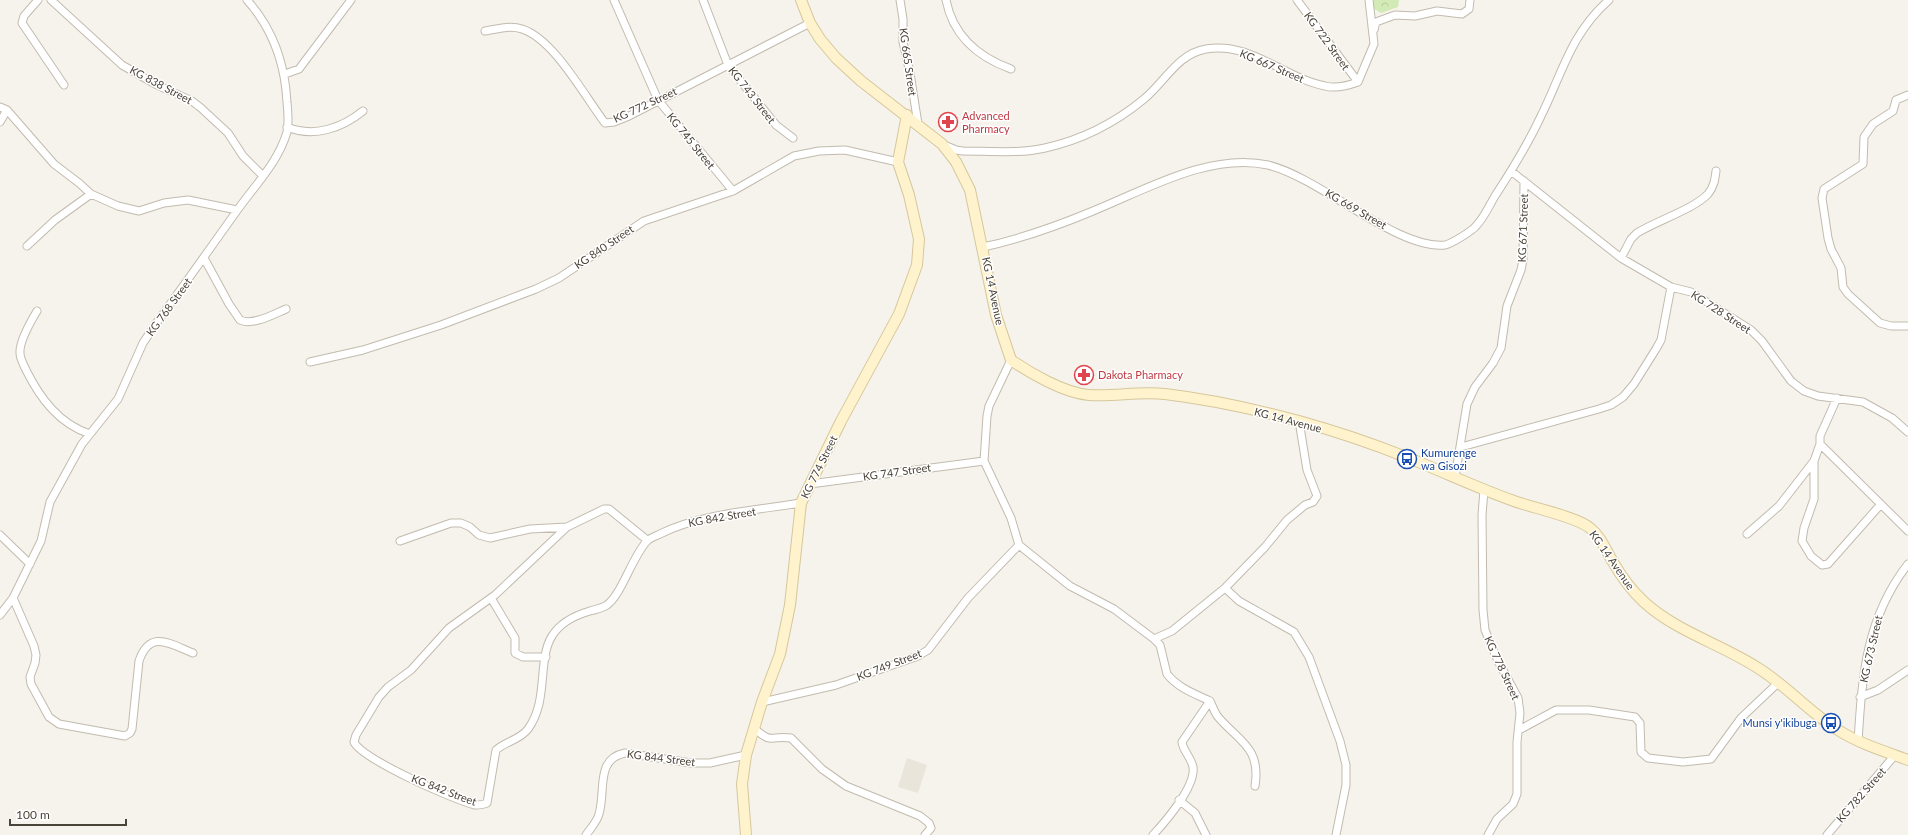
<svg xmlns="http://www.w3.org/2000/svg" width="1908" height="835" viewBox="0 0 1908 835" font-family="Lato,sans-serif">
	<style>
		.residential { fill: #eae5da }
		.forest { fill: url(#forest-crowns) }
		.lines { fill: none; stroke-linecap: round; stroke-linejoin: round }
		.street-casing { stroke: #c2bbae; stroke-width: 9 }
		.secondary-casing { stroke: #d6c79b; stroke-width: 12 }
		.street { stroke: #fff; stroke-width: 7 }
		.secondary { stroke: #fff3cd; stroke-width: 10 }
		.labels { text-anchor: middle; stroke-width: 3; stroke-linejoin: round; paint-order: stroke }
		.street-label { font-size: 11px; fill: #4b4439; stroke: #fff }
		.health-label { font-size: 11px; fill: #be3a42; stroke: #fff; text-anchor: start }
		.transit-label { font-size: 11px; fill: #164399; stroke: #fff; text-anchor: start }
	</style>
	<defs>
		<pattern id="forest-crowns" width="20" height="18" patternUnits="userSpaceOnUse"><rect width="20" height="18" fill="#d2eab5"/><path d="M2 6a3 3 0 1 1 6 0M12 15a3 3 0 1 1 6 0" fill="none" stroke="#b6ca9c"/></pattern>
	</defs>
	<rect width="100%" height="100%" fill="#f6f3ec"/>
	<!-- residential -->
	<path class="residential" d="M907,758l20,7 -9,28 -20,-6z"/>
	<!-- forest -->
	<path class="forest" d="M1373,0h26l-1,7 -17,6 -13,-8z"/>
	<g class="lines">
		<!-- street casing -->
		<g class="street-casing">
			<path id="street" d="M38,0l-14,16 -2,7 42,62
				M51,0l71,65 35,20 35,16 9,7 27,25 15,23 20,20
				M614,0l44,100 75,91
				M703,0l25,65 48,60 17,13
				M900,0l3,19v23l7,31 8,51
				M946,0c7,36 32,57 65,69
				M1297,0l61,82
				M1374,30l2,-8 19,-7 20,1 22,-5 25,3 7,-5 1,-9
				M485,31c12,-2 25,-6 37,-2 32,10 63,68 83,94l9,-1 15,-6 181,-93
				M285,74l14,-5 3,-4 49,-65
				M1908,95l-12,5 -3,11 -20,13 -9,13 -1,27 -39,25 -2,9 6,40 3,11 10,19 2,19 5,7 32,29 11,3h17
				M0,107l7,3 47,54 25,19 12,11 27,12 21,5 25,-8 24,-3 49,10
				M0,122l7,-12
				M287,127c27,11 55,1 76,-16
				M944,145l12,5 7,1c26,0 56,3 82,-3 36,-8 70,-25 99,-49 21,-17 33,-45 62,-50 44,-8 78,29 119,37 11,3 22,0 33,-4l16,-38 -5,-44
				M1511,171l110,87 50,29 20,5 60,38 11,11 29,40 13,10 14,5 45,6 29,16 16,14
				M27,246l28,-26 36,-26
				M983,247c38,-8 74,-21 110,-36 52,-21 117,-59 175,-46 53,13 129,85 177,80 6,-1 27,-14 31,-19 8,-8 13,-20 19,-30 17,-26 33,-52 46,-80 21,-42 30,-83 68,-116
				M204,258l25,46 11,16c13,6 34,-6 46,-11
				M1621,258l10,-19 6,-6c19,-12 57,-24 71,-39 6,-7 7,-15 8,-23
				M37,311c-6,10 -18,30 -17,42 0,6 4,12 6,17 14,28 33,54 64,64
				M1011,360l-22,46 -2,10 -3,45 27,57 8,27 51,41 44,23 40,30 18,-8 53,-43 40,-41 22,-27 18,-15 8,-3 4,-6 -10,-26 -8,-49
				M310,362l53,-12 78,-25 95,-36 23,-11 85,-57 89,-30 61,-35 25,-5 26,-1 53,12
				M1837,398l-17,38v8l88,87
				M1820,444l-6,17v38l-10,29 -2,13 9,15 11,9 6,-1 53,-60
				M1461,447l138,-38 12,-4 12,-8 11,-13 22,-35 5,-9 10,-53
				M1455,477l12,-73 8,-17 18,-24 8,-15 6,-42 14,-36 2,-10 1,-79
				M810,484l174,-23
				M1484,490l-2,25 1,95 2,20 13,31 20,37 2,15 -3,29v52l-4,10 -16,15 -9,16
				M567,527l-72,68 -46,33 -38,42 -23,17 -9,10 -23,38 -2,7c8,17 100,58 121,63 4,0 8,0 12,-2l9,-53c10,-9 24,-10 32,-21 21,-28 9,-69 24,-93 8,-13 24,-21 38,-25 6,-2 11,-2 17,-6 15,-11 25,-48 40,-64 3,-3 9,-5 13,-7 39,-20 97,-24 141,-31
				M1747,534l32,-28 35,-45
				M0,535l30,29
				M400,541l51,-18h10l9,4 9,8 11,3 40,-9 37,-2 37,-18h5l38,31
				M1225,588l14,13 55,31 15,25 31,84 6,24v20l-10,50
				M13,598l21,48 2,9 -1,8 -5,14 1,7 18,33 10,7 66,12 5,-3 2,-4 7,-68c11,-32 31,-17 54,-8
				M491,598l24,40v15l8,4h23
				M0,615l13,-17 28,-57 9,-39 32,-58 36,-45 25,-56 12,-18c27,-37 54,-75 81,-113 18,-26 42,-49 51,-80 2,-9 1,-20 0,-30 -2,-38 -14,-73 -40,-102
				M1860,697l18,-7 30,-20
				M1210,701c3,6 5,13 9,17 21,24 42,30 36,68
				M762,702l74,-17 82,-29 10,-6 40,-52 51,-53
				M754,728c18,17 17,7 37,10l31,31 24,17 74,30 9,7 2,5 -6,7
				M1519,730l37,-20h33l46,7 5,6 1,29 7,6 35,4 28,-3 30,-41 38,-36
				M1858,742c4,-66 8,-124 50,-178
				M1179,800l16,13 11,22
				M586,835c4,-6 11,-13 13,-21 7,-23 -4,-55 26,-61l66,10h19l36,-8
				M1153,835c13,-14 43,-49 40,-68 -2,-10 -10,-16 -11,-25l28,-41c-15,-7 -32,-13 -43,-27l-7,-29 -6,-6
				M1827,835l68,-80"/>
		</g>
		<!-- secondary casing -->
		<g class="secondary-casing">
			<path id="secondary" d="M801,0l9,23 10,16 16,19 25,23 81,63 14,18 14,28 26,125 15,45c19,13 53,33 78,35 25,2 50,-4 76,-1 42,5 93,16 134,27 36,10 72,22 107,36 36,14 71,31 108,44 19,7 63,16 76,27 11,8 16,23 23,34 8,14 18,28 31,40 33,30 77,42 114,66 29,18 51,44 80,62 22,14 46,21 70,30
				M746,835l-4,-51 4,-29 16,-53 18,-48 10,-49 11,-102 40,-82 58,-107 18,-49 2,-26 -10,-44 -11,-33 9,-47"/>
		</g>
		<!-- street -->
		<use href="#street" class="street"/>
		<!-- secondary -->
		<use href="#secondary" class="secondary"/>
	</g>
	<!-- icons -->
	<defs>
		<g id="pharmacy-ring" transform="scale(1)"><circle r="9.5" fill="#fff" stroke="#e0444e" stroke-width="1.5"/><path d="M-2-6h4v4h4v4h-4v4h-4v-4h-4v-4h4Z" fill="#e0444e"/></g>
		<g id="bus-ring" transform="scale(1)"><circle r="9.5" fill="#fff" stroke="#1a4fb4" stroke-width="1.5"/><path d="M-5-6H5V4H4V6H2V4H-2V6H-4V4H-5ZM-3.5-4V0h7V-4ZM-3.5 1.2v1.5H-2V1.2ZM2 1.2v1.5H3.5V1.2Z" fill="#1a4fb4"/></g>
	</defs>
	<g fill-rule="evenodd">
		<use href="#pharmacy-ring" x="948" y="122"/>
		<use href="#pharmacy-ring" x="1084" y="375"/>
		<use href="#bus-ring" x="1407" y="459"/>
		<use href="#bus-ring" x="1831" y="723"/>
	</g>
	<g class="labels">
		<!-- street labels -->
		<g class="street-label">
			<text transform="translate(1327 41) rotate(54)" y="4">KG 722 Street</text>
			<text transform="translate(908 62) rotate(82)" y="4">KG 665 Street</text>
			<text transform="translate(1272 66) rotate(23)" y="4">KG 667 Street</text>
			<text transform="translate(161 85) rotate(28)" y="4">KG 838 Street</text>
			<text transform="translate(752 95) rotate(52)" y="4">KG 743 Street</text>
			<text transform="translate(645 105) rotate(-25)" y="4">KG 772 Street</text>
			<text transform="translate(691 141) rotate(51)" y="4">KG 745 Street</text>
			<text transform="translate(1356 209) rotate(30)" y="4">KG 669 Street</text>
			<text transform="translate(1523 228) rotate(-88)" y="4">KG 671 Street</text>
			<text transform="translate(604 247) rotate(-34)" y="4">KG 840 Street</text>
			<text transform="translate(993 291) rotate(78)" y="4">KG 14 Avenue</text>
			<text transform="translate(169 307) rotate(-54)" y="4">KG 768 Street</text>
			<text transform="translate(1721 312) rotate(33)" y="4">KG 728 Street</text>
			<text transform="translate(1288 420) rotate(15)" y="4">KG 14 Avenue</text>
			<text transform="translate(819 467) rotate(-64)" y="4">KG 774 Street</text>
			<text transform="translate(897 472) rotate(-8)" y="4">KG 747 Street</text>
			<text transform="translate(722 517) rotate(-10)" y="4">KG 842 Street</text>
			<text transform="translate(1612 560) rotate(55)" y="4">KG 14 Avenue</text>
			<text transform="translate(1871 649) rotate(-77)" y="4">KG 673 Street</text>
			<text transform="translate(889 665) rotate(-21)" y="4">KG 749 Street</text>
			<text transform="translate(1502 668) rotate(65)" y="4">KG 778 Street</text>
			<text transform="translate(661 758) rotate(7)" y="4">KG 844 Street</text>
			<text transform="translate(444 790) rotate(21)" y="4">KG 842 Street</text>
			<text transform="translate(1861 795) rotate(-49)" y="4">KG 782 Street</text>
		</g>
		<!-- health labels -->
		<g class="health-label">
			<text x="962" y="120">Advanced<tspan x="962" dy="13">Pharmacy</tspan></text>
			<text x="1098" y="379">Dakota Pharmacy</text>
		</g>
		<!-- transit labels -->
		<g class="transit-label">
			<text x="1421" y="457">Kumurenge<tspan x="1421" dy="13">wa Gisozi</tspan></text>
			<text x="1817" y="727" text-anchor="end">Munsi y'ikibuga</text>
		</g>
	</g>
	<!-- scale -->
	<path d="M10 819v6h116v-6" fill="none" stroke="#4b4439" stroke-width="2"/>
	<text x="16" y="819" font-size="12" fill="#4b4439" stroke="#ffffff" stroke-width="3" paint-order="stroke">100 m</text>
</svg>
